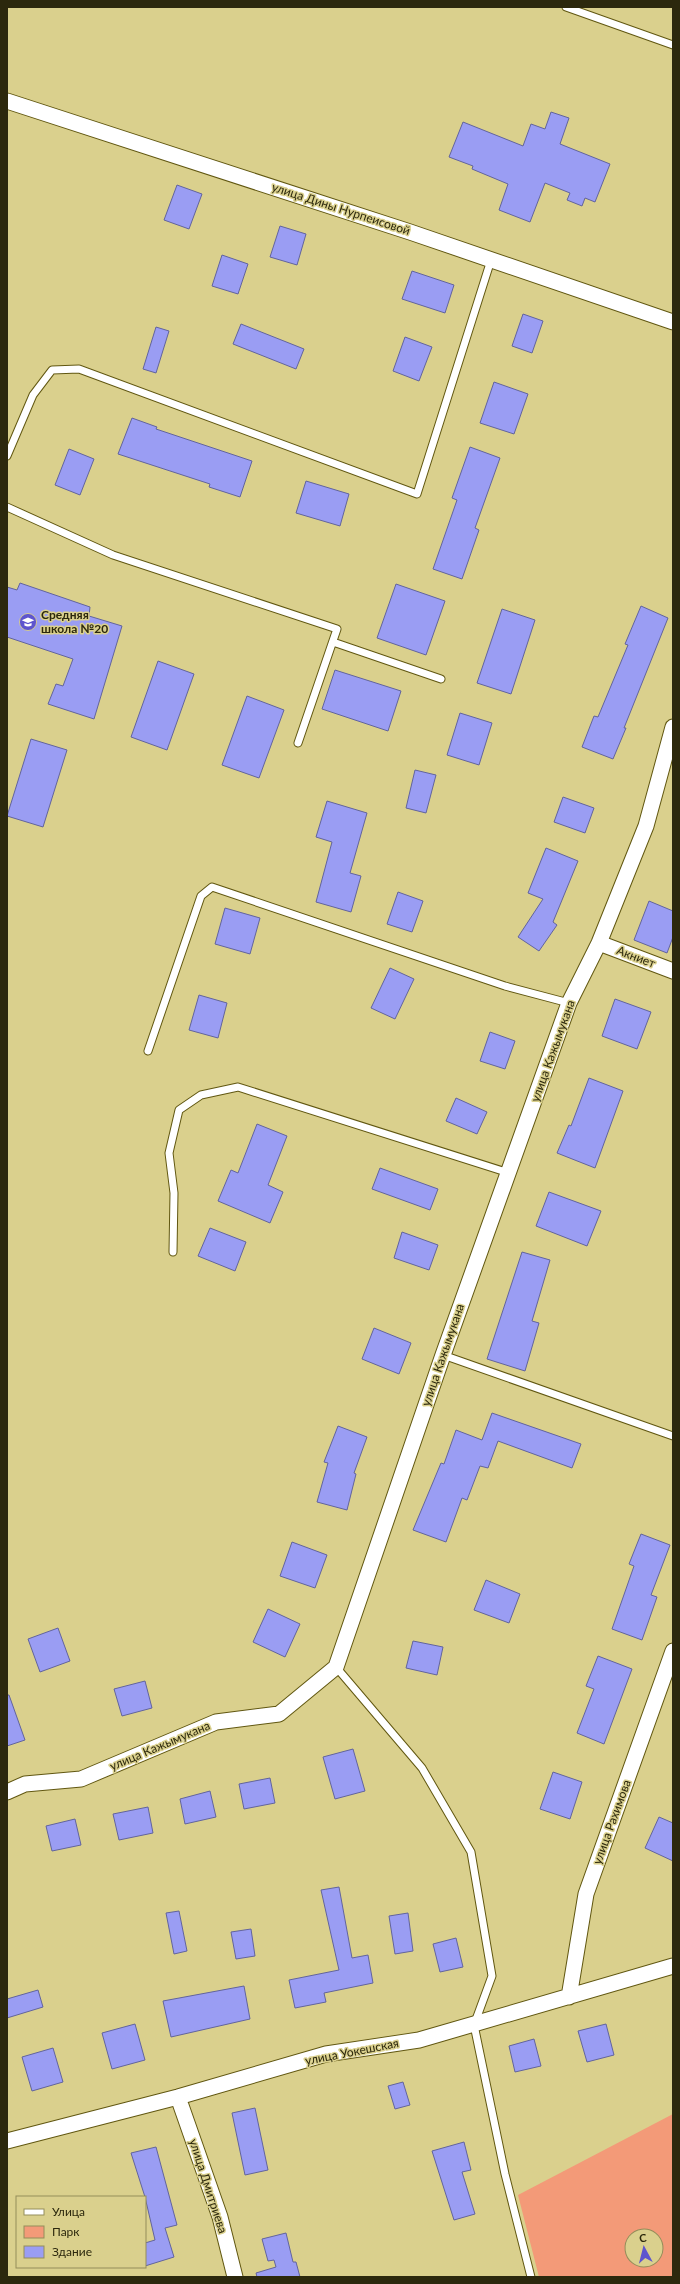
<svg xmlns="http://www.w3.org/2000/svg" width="680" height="2284" viewBox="0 0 680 2284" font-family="Lato,sans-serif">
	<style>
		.green { fill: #f39a78; fill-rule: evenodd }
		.building { fill: #9a9df3; stroke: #62649c }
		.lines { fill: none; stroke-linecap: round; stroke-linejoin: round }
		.service-casing { stroke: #615711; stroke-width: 9 }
		.minor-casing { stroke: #615711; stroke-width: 17 }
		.service { stroke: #fff; stroke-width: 7 }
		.minor { stroke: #fff; stroke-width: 15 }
		.labels { text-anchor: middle; stroke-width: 3; stroke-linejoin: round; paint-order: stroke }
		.street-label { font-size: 12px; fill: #2c280d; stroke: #dad08d }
		.poi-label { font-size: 12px; font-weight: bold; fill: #2c280d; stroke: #dad08d; text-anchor: start }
	</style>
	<rect width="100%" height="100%" fill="#dad08d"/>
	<!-- green -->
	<path class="green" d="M673,2114v163h-134l-21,-82zM632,2236h24v24h-24z"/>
	<!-- building -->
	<path class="building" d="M551,112l18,6 -9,26 50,20 -15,38 -10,-4 -3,8 -15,-6 3,-7 -25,-10 -15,39 -31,-12 9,-26 -36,-15 1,-3 -24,-9 14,-35 60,24 8,-22 14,5z
		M177,185l25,9 -13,35 -25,-9z
		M280,226l26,8 -9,31 -27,-8z
		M222,255l26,9 -10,30 -26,-8z
		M412,271l42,14 -9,28 -43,-14z
		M523,314l20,7 -11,32 -20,-7z
		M241,324l63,25 -8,20 -63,-25z
		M156,327l13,4 -13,42 -13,-4z
		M405,337l27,10 -13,34 -26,-10z
		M494,382l34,12 -14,40 -34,-11z
		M132,418l25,9 -1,2 96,32 -12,36 -31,-10 1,-3 -92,-30z
		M470,447l30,11 -25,70 4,2 -17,49 -29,-10 24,-69 -5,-2z
		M69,449l25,10 -14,36 -25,-10z
		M306,481l43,13 -9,32 -44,-13z
		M20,583l70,24 -1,9 33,10 -28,93 -46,-15 8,-20 7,2 10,-27 -66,-22v-50l10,3z
		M396,584l49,17 -19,54 -49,-17z
		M641,606l27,12 -44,110h2l-13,31 -31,-12 12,-31 4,1 30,-72 -3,-1z
		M502,609l33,11 -24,74 -34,-11z
		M158,661l36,13 -27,76 -36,-13z
		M335,670l66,21 -13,40 -66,-22z
		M247,696l37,14 -25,68 -37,-13z
		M460,713l32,10 -13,42 -32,-10z
		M31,739l36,11 -24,77 -36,-11z
		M415,770l21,5 -10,38 -20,-5z
		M563,797l31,11 -9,25 -31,-11z
		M327,801l40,12 -17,60 11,3 -10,36 -35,-10 16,-60 -16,-5z
		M546,848l32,13 -25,61 4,3 -18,26 -21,-14 25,-38 -15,-6z
		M398,892l25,9 -11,31 -25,-8z
		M649,901l24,10v26l-6,16 -33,-13z
		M225,908l35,10 -10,36 -35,-10z
		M390,968l24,11 -19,40 -24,-11z
		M199,995l28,8 -9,35 -29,-8z
		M615,999l36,13 -14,37 -35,-13z
		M490,1032l25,9 -10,28 -25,-8z
		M589,1078l34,13 -28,77 -38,-15 12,-28 2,1z
		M456,1098l31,14 -10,22 -31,-13z
		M257,1124l30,12 -19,49 15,7 -13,31 -52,-22 13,-31 7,3z
		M380,1168l58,21 -8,21 -58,-21z
		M549,1192l52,19 -14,35 -51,-20z
		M210,1228l36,14 -11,29 -37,-15z
		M402,1232l36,13 -9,25 -35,-12z
		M522,1252l28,8 -18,61 7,2 -14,48 -38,-12z
		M374,1328l37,15 -12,31 -37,-15z
		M492,1413l89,31 -9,24 -74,-27 -10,27 -8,-2 -13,34 -5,-2 -16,44 -33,-12 28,-67 3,1 12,-34 26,10z
		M338,1426l29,11 -13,36 2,1 -9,36 -30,-8 11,-39 -4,-1z
		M641,1534l29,11 -19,50 6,2 -15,43 -30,-11 22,-63 -5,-2z
		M292,1542l35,13 -12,33 -35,-12z
		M486,1580l34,14 -11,29 -35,-13z
		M268,1609l32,15 -15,33 -32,-15z
		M58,1628l12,33 -30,11 -12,-33z
		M413,1641l30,6 -6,28 -31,-7z
		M598,1656l34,13 -28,75 -27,-11 17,-44 -8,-3z
		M145,1681l7,27 -30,8 -8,-27z
		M7,1695h2l16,45 -18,6z
		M353,1749l12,42 -30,8 -12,-42z
		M553,1772l29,10 -12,37 -30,-10z
		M270,1778l5,25 -31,6 -5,-25z
		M210,1791l6,26 -31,7 -5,-25z
		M148,1807l5,26 -34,7 -6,-26z
		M659,1817l14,6v38l-28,-13z
		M75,1819l6,26 -29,6 -6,-25z
		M339,1887l13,71 16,-3 5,28 -49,10 2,9 -31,6 -6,-28 50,-10 -18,-80z
		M179,1911l8,40 -13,3 -8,-41z
		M408,1913l5,38 -18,3 -6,-38z
		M251,1929l4,27 -19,3 -5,-27z
		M456,1938l7,29 -23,5 -7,-28z
		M244,1986l6,33 -79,18 -8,-36z
		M38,1990l5,17 -36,11v-19z
		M135,2024l10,36 -33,9 -10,-36z
		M606,2024l8,31 -27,7 -9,-31z
		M534,2039l7,27 -26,6 -6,-26z
		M53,2048l10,34 -31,9 -10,-34z
		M403,2082l7,23 -15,4 -7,-23z
		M255,2108l13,62 -23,5 -13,-62z
		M464,2142l7,28 -9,2 13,42 -21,6 -22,-69z
		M156,2147l21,78 -12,3 9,29 -29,9v-23l10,-3 -10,-43 -14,-44z
		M286,2233l7,29h3l4,15h-43l-1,-4 20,-6 -2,-7 -6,1 -6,-22z"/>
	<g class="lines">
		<!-- service casing -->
		<g class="service-casing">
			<path id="service" d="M566,7l107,38
				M7,456l26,-61 19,-25 27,-1 338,125 74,-234
				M7,507l106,48 224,74 -39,114
				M333,642l108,37
				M148,1051l53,-155 11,-9 293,99 64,17
				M173,1252l1,-59 -5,-40 10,-43 22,-15 37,-8 271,86
				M443,1355l230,81
				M336,1667l86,101 49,84 21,124 -18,49 31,149 26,103"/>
		</g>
		<!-- minor casing -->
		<g class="minor-casing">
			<path id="minor" d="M7,101l403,131 263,90
				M599,943l74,28
				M7,1792l18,-8 56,-5 135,-57 63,-8 57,-47 107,-312 126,-352 30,-60 47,-117 27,-99
				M569,1997l17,-103 87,-243
				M178,2097l42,120 15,60
				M7,2141l171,-44 148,-43 93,-14 254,-74"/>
		</g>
		<!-- service -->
		<use href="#service" class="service"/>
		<!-- minor -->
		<use href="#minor" class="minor"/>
	</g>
	<!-- icons -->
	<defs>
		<g id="school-disc" transform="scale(0.9)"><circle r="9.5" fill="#5e55ce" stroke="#dad08d"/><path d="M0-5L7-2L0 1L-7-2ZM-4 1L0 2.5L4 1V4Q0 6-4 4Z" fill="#fff"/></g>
	</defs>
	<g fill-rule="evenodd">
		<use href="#school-disc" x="28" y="622"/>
	</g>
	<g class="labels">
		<!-- street labels -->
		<g class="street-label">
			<text transform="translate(341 209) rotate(18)" y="4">улица Дины Нурпеисовой</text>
			<text transform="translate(636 957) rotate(21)" y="4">Акниет</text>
			<text transform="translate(553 1051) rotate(-70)" y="4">улица Кажымукана</text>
			<text transform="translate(443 1355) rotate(-71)" y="4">улица Кажымукана</text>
			<text transform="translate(160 1746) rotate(-23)" y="4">улица Кажымукана</text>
			<text transform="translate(612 1822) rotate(-70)" y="4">улица Рахимова</text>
			<text transform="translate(352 2052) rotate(-11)" y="4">улица Уокешская</text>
			<text transform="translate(208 2186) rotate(72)" y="4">улица Дмитриева</text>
		</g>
		<!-- poi labels -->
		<g class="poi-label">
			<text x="41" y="619">Средняя<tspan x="41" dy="14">школа №20</tspan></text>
		</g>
	</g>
	<!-- border -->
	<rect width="680" height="2284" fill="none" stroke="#2c280d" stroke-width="16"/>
	<!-- legend -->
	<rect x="16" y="2196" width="130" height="72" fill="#dad08d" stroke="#948d5a"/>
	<rect x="24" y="2209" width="20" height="6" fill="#ffffff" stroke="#948d5a"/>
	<text x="52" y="2216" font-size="12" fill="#2c280d">Улица</text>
	<rect x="24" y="2226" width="20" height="12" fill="#f39a78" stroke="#948d5a"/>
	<text x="52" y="2236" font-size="12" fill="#2c280d">Парк</text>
	<rect x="24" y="2246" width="20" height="12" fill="#9a9df3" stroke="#948d5a"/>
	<text x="52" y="2256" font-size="12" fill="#2c280d">Здание</text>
	<!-- north arrow -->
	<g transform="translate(644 2248) rotate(353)"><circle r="19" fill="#dad08d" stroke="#948d5a"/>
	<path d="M0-3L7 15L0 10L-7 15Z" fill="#5e55ce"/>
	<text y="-6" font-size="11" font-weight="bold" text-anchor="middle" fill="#2c280d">С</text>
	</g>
</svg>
